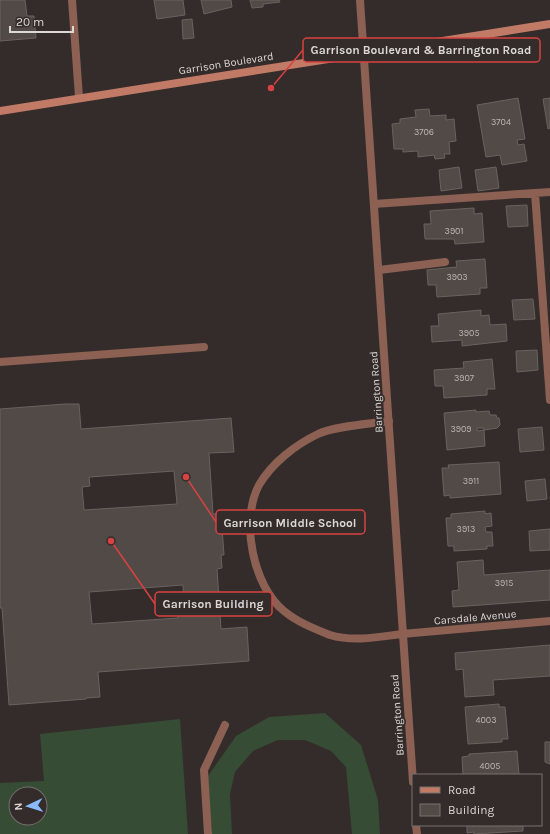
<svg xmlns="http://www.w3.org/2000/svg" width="550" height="834" viewBox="0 0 550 834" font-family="Karla,sans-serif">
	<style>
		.grass { fill: #374c34; fill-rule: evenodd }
		.building { fill: #524a47; stroke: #6a625f; fill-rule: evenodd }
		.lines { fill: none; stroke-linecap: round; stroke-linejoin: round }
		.service { stroke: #8c6053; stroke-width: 8 }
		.minor { stroke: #8c6053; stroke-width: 8 }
		.secondary { stroke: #c17a66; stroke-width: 8 }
		.labels { text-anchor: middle; stroke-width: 3.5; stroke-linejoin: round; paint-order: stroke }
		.number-label { font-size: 9px; fill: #bab4b2 }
		.street-label { font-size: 11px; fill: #dcd8d6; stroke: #332c2a }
		.leader { fill: none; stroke: #d74242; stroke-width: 1.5 }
		.callout-dot { fill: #d74242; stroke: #332c2a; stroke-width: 1.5 }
		.callout { fill: #332c2a; stroke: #d74242; stroke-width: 1.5 }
		.callout-label { font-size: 12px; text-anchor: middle; font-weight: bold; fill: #dcd8d6 }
	</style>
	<rect width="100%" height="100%" fill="#332c2a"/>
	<!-- grass -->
	<path class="grass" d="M325,713l36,32 17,55 2,34h-28l-6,-67 -15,-16 -26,-11h-27l-25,11 -18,21 -5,22 2,40h-20l-4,-58 28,-40 33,-19z
		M180,719l8,115h-188v-51l44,-2 -4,-47zM16,794h24v24h-24z"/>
	<!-- building -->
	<path class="building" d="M0,0h25l2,16h7l2,22 -36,3z
		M154,0h29l2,15 -28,4z
		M201,0h30l1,7 -28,7z
		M250,0h29l1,2 -17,2v3l-11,1z
		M192,19l2,19 -11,1 -1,-19z
		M518,98l7,41 -8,1 1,5 6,-1 3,17 -25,4 -2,-10 -14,2 -9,-52z
		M550,98v30l-2,1 -5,-30z
		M429,109l1,7 16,-1v5l8,-1 2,22 -7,1 1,12h-6l1,4 -10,1 -1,-4 -16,2v-6l-15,1v-3h-9l-2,-25 8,-1v-4l16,-2 -1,-7z
		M459,167l3,21 -21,3 -2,-21z
		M496,167l3,21 -21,3 -3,-21z
		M527,205l1,21 -20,1 -2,-21z
		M474,208v6l8,-1 2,29 -29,2 -1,-5h-29l-1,-15h7l-1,-13z
		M485,259l2,29h-7v6l-43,3 -1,-12h-8l-1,-15 30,-3 -1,-6z
		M533,299l2,20 -21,1 -2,-20z
		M481,310v6l8,-1 1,10 16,-1 1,17 -45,5v-6l-30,2 -1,-16h8l-1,-12z
		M537,350l1,20 -21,2 -1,-21z
		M492,359l3,30h-8v6l-43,3 -1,-12h-8l-1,-16 30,-2 -1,-6z
		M65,404h14l2,25 150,-11 3,34 -25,1 4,61h5l1,13h3l2,28h-3l1,13 -5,1 4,60 26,-2 2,34 -151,11 2,25 -14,1v1l-77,6 -7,-97h-2v-199zM174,471l3,33 -93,6 -2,-23 8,-1 -1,-9zM183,585l1,24 -6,1v8l-86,6 -3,-32z
		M476,410v2l13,-1 1,4h6l1,3h2l1,7 -3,3 -13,2 1,16 -38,4 -3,-37zM477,428h7v2l-7,1z
		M542,427l2,23 -24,2 -2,-23z
		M499,462l2,32 -51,4v-3l-6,1 -2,-28h7l-1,-3z
		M545,479l2,20 -20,2 -2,-20z
		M485,511v3l6,-1 1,13 -7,1 1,5h6l1,14h-6v3l-33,2v-5h-6l-2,-28h5v-4z
		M550,529v21l-20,1 -1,-20z
		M483,560l1,15 66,-5v30l-97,7 -1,-16 7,-1 -2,-28z
		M550,645v31l-57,4 1,15 -29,2 -2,-28 -7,1 -1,-17z
		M499,704v3h6l3,32h-6v3l-34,2 -3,-37z
		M545,742h5v22l-5,-2z
		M517,751l2,24h-56l-1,-18 7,-1v-2z
		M467,825h56v6l-49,3v-2l-7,1z"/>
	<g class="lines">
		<!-- service -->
		<path class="service" d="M535,193l15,207
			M374,204l176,-12
			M379,270l66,-8
			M0,362l204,-15
			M389,421c-19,3 -54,5 -71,13 -23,11 -46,29 -59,51 -19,36 -6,101 25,126 13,11 31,18 46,24 23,7 49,2 72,-1
			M208,834l-4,-64 21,-45"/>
		<!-- minor -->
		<path class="minor" d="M72,0l7,97
			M360,0l53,782
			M402,634l148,-13
			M416,825l1,9"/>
		<!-- secondary -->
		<path class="secondary" d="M0,111l550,-87"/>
	</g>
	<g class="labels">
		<!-- number labels -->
		<g class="number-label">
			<text x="501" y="125">3704</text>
			<text x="424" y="135">3706</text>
			<text x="454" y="234">3901</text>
			<text x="457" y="280">3903</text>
			<text x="469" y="336">3905</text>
			<text x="464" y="381">3907</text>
			<text x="461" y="432">3909</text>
			<text x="471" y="484">3911</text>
			<text x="466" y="532">3913</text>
			<text x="504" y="586">3915</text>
			<text x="486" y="723">4003</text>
			<text x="490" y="769">4005</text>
		</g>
		<!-- street labels -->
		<g class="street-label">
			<text transform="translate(226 63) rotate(-9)" y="4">Garrison Boulevard</text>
			<text transform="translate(376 392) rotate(-94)" y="4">Barrington Road</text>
			<text transform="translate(475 617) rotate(-5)" y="4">Carsdale Avenue</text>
			<text transform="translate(397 715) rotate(-94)" y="4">Barrington Road</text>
		</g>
	</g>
	<!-- callouts -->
	<path class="leader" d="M271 88L303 50M186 477L216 522M111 541L155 604"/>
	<g class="callout-dot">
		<circle cx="271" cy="88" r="4"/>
		<circle cx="186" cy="477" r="4"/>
		<circle cx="111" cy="541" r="4"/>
	</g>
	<g class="callout">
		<rect x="303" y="38" width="237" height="24" rx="4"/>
		<rect x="216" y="510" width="149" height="24" rx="4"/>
		<rect x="155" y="592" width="117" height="24" rx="4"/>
	</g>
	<g class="callout-label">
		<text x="421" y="54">Garrison Boulevard &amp; Barrington Road</text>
		<text x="290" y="527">Garrison Middle School</text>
		<text x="213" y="608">Garrison Building</text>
	</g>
	<!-- legend -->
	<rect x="412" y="774" width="130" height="52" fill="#332c2a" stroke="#77716f"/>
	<rect x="420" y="787" width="20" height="6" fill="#c17a66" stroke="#77716f"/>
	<text x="448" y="794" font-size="12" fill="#dcd8d6">Road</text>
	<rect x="420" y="804" width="20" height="12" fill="#524a47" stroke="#77716f"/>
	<text x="448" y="814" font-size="12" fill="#dcd8d6">Building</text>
	<!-- north arrow -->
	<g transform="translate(28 806) rotate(266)"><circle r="19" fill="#332c2a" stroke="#77716f"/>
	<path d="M0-3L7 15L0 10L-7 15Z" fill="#88bafc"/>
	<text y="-6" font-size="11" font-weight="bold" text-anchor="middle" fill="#dcd8d6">N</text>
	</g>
	<!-- scale -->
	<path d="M10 26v6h63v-6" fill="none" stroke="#dcd8d6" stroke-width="2"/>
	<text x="16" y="26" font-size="12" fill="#dcd8d6" stroke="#332c2a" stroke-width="3" paint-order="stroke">20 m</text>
</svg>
